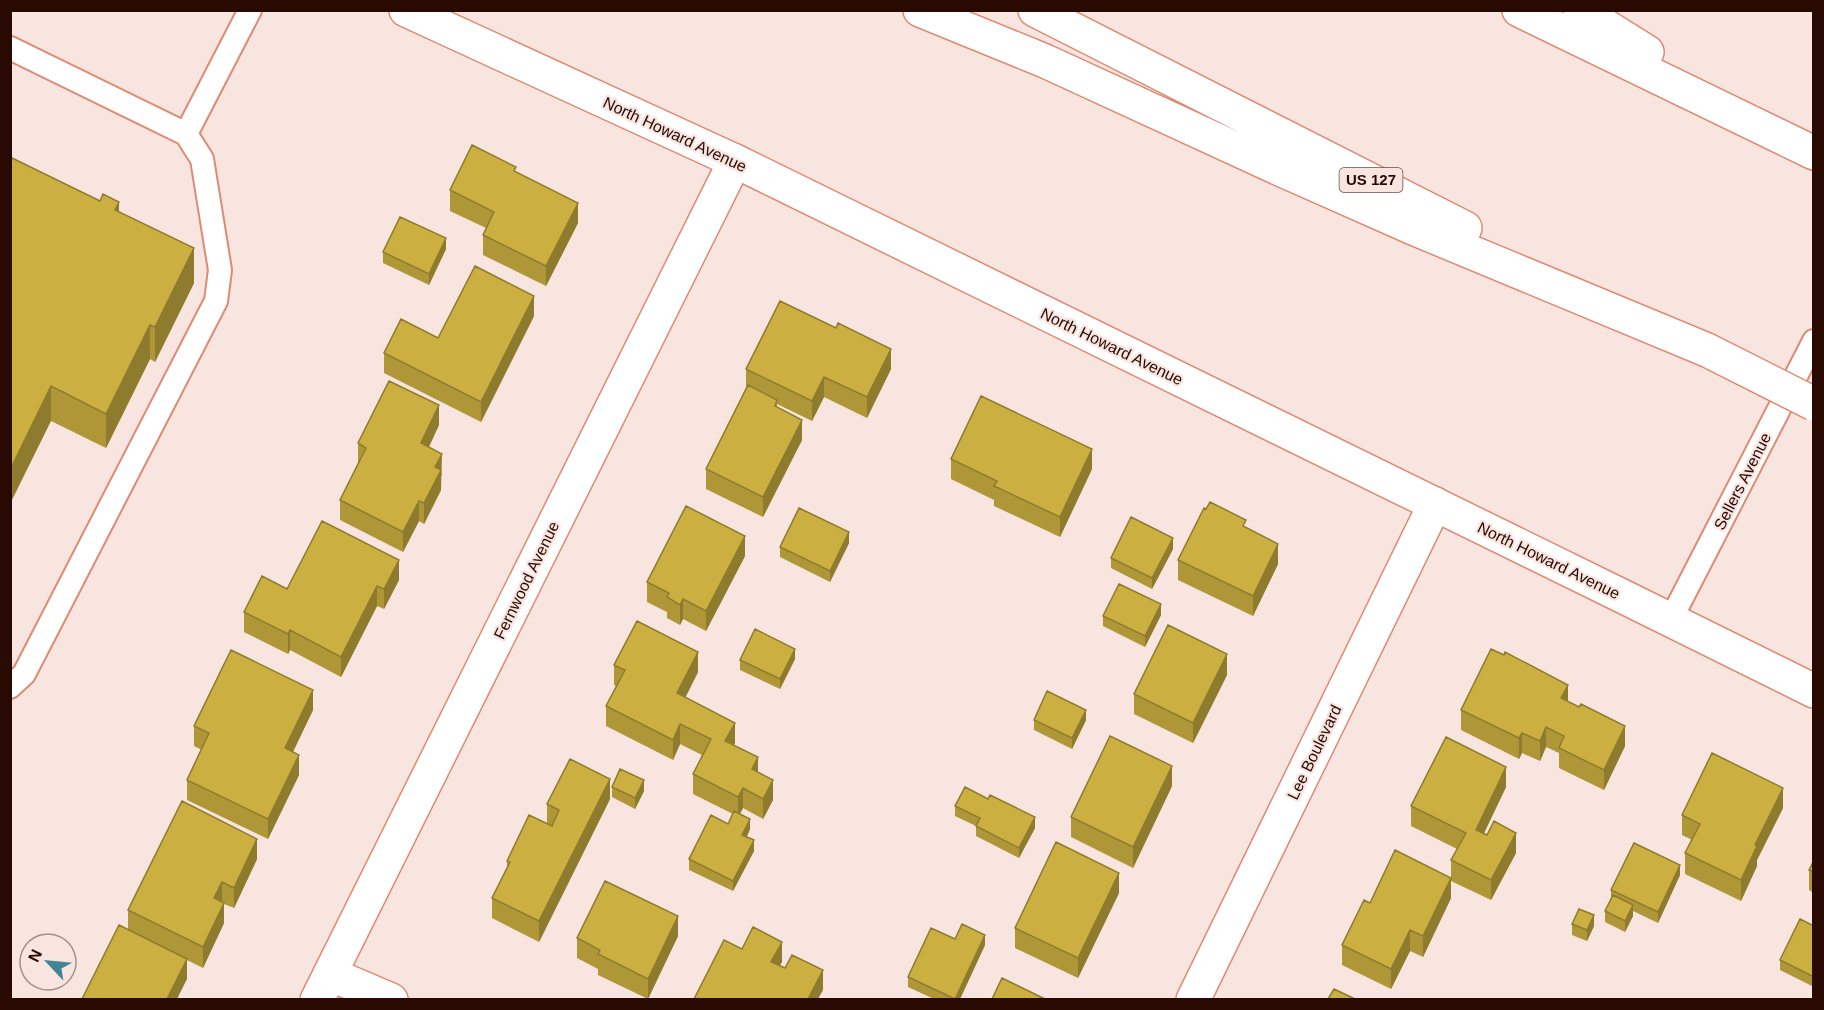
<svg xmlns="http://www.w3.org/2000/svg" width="1824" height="1010" viewBox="0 0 1824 1010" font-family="Helvetica,sans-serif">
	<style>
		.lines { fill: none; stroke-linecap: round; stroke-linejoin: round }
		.lane-casing { stroke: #df8a73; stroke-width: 26 }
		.street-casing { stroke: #df8a73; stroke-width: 36 }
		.secondary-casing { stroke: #df8a73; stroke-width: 36 }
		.highway-casing { stroke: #df8a73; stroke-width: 36 }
		.lane { stroke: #fff; stroke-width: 22 }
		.street { stroke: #fff; stroke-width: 33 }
		.secondary { stroke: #fff; stroke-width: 33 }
		.highway { stroke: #fff; stroke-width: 33 }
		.highway-bridge-casing { stroke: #df8a73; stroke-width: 36; stroke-linecap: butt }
		.highway-bridge { stroke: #fff; stroke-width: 33 }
		.wall { fill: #af9738 }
		.shaded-wall { fill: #8e7b2e }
		.building { fill: #cbb041; stroke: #8e7b2e; stroke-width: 1.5 }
		.labels { text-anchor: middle; stroke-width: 4.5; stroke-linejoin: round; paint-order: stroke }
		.shield { fill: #f8e5e0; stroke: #674c45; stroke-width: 1.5 }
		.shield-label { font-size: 15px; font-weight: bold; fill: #290a03 }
		.street-label { font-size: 16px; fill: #290a03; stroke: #f8e5e0 }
	</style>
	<rect width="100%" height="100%" fill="#f8e5e0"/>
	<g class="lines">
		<!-- lane casing -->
		<g class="lane-casing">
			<path id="lane" d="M10,48l176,86 16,25 18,111 -4,31 -192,373 -14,13
				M186,134l64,-124
				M1670,621l144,-280"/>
		</g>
		<!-- street casing -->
		<g class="street-casing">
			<path id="street" d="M330,974l61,26
				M317,1000l418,-839
				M1193,1000l242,-496"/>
		</g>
		<!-- secondary casing -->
		<g class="secondary-casing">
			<path id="secondary" d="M406,10l329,151 887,435 192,95"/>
		</g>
		<!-- highway casing -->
		<g class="highway-casing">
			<path id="highway" d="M920,10l125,51 237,109 131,58 294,122
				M1035,10l430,218
				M1519,10l295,143
				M1580,10l67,42"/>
		</g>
		<!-- lane -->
		<use href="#lane" class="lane"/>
		<!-- street -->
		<use href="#street" class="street"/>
		<!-- secondary -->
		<use href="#secondary" class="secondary"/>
		<!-- highway -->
		<use href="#highway" class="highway"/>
		<!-- highway-bridge casing -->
		<g class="highway-bridge-casing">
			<path id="highway-bridge" d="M1707,350l107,54"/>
		</g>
		<!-- highway-bridge -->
		<use href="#highway-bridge" class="highway-bridge"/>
	</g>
	<!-- wall -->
	<path class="wall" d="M10,157l109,55 75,71 -39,79 -5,-3 -44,89 -55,-27z
		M516,172l62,51 -32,63 -63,-31v-20l3,-7 -36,-17v-21z
		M446,249l-17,36 -46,-22v-11z
		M534,316l-53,106 -97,-49v-20z
		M746,369h145l-24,49 -43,-21 -12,24 -35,-17v3l25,33 -39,77 -57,-28v-20l40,-81z
		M439,425l-10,22 13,27 -1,2v14l-17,34 -5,-3 -16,31 -63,-32v-20l18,-36v-21z
		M951,459l141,10 -32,68 -66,-31v-6l-43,-21z
		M1246,528l32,36 -25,52 -75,-36v-20z
		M849,543l-19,39 -50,-25v-10z
		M1173,549l-21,40 -41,-21v-10z
		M745,556l-39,75 -23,-12 -3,6 -13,-7v-6l-20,-10v-20z
		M399,580l-15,29 -7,-3 -36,71 -51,-27 -2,4 -44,-22v-20l43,-23z
		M1161,615l-16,32 -42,-21v-10z
		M795,659l-15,30 -40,-19v-10z
		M614,665l84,7 -13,26 50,45 -1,2 24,27 15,28 -10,19 -20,-11 -3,6 10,15 -3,8 7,14 -21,40 -44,-21v-11l39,-35 5,-10 -40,-20v-20l9,-19 -22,-11 -7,16 -67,-34v-20l10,-20 -2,-1z
		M1227,675l-34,68 -59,-29v-20z
		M1568,701l57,45 -21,44 -45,-22v-15l-13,-6 -6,14 -18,-8 -3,6 -58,-29v-20z
		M313,710l-20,42 6,23 -31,64 -81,-39v-20l15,-30 -8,-4v-20z
		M1034,720h52l-14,29 -38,-19z
		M1172,786l-39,82 -62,-31v-20z
		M612,787l32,4 -9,18 -23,-12z
		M1506,787l-22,46 32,20 -25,47 -40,-19v17l-28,59 -13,-6 -19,38 -49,-24v-20l28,-42 81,-26v-17l6,-11 -46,-23v-20z
		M610,799l-71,143 -47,-24v-20l15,-30v-7l40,-37v-20z
		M955,806l80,22 -16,30 -43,-22v-10l-21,-10z
		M1783,808l-26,52v6l-16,35 -56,-27v-21l7,-13 -10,-5v-20z
		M257,859l-23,49 -10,-4v19l-21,45 -16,-8v19l-59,-50v-19z
		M1814,860v33l-5,-3v-20z
		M1680,875l-22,48 -25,-12v5l-8,16 -20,-10v-11l6,-12v-9z
		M1119,893l-41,85 -63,-30v-20z
		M1572,924l22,2 -7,15 -15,-6z
		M1814,926v61l-34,-17v-10z
		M678,936l-30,63 -50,-24v-6l-21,-11v-20z
		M955,939l30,6 -25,54h-26l-26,-12v-10z"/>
	<!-- shaded-wall -->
	<path class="shaded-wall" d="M119,202v34l-4,-26z
		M578,203v20l-32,63v-20z
		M446,238v11l-17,36v-11z
		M194,248v35l-39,79v-35z
		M534,296v20l-53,106v-20z
		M150,325v34l-44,89v-34z
		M891,349v20l-24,49v-21z
		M824,377v20l-12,24v-20z
		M51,386v35l-41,83v-34z
		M439,405v20l-18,38v-20z
		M802,420v20l-39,77v-20z
		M1092,449v20l-32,68v-20z
		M442,454l-1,36 -17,34v-21l11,-36z
		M419,501v20l-16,31v-20z
		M849,532v11l-19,39v-11z
		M745,536v20l-39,75v-20z
		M1173,538v11l-21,40v-11z
		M1278,544v20l-25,52v-20z
		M399,560v20l-15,29v-20z
		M377,586v20l-36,71v-20z
		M683,599v20l-3,6v-20z
		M1161,604v11l-16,32v-11z
		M290,630v20l-2,4v-20z
		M795,649v10l-15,30v-10z
		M698,652v20l-21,42v-21z
		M1227,654v21l-34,68v-20z
		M1568,685v21l-7,-8z
		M313,690v20l-28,58v-20z
		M1086,710v10l-14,29v-11z
		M735,723v20l-10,18v-20z
		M680,724v20l-7,16v-20z
		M1625,726v20l-21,44v-20z
		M1546,727v20l-6,14v-20z
		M1522,733v20l-3,6v-21z
		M299,755v20l-31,64v-20z
		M758,757v20l-6,-8z
		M1172,766v20l-39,82v-21z
		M1506,767v20l-30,63v-20z
		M610,779v20l-71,143v-21z
		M644,780v11l-9,18v-11z
		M773,780v20l-10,19v-20z
		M743,788v20l-5,9v-20z
		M1783,788v20l-26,52v6l-16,35v-21l14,-35z
		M1035,817v11l-16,30v-10z
		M750,819v10l-8,16v-10z
		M1516,833v20l-25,47v-20z
		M257,839v20l-23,49v-20z
		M754,840v11l-21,40v-10z
		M1680,865v10l-22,48v-11z
		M1119,873v20l-41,85v-20z
		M1451,878v20l-28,59v-21z
		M222,882v21l-8,-5z
		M224,903v20l-21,45v-21z
		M1633,905v11l-8,16v-11z
		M1594,915v11l-7,15v-11z
		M678,916v20l-30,63v-20z
		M1410,930v21l-19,38v-20z
		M985,935v10l-25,54h-5z
		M782,942v20l-11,20v-20z
		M187,959v20l-10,20h-10z
		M823,970v20l-5,9h-10z"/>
	<!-- building -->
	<path class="building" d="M472,145l44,22 -2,4 64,32 -32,63 -63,-31 11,-23 -44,-22z
		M10,157l90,44 3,-7 16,8 -4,8 79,38 -39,79 -5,-2 -44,89 -55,-28 -41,84z
		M400,217l46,21 -17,36 -46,-22z
		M475,266l59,30 -53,106 -97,-49 17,-34 37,19z
		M780,301l56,27 2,-5 53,26 -24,48 -43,-20 -12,24 -66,-32z
		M389,381l50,24 -18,38 21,11 -7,13 6,3 -17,33 -5,-2 -16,31 -63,-32 26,-52 -8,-5z
		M748,385l29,15 -2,6 27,14 -39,77 -57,-28z
		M981,396l111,53 -32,68 -66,-31 3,-5 -46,-22z
		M1210,502l36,18 -3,6 35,18 -25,52 -75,-36 26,-52 2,1z
		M686,506l59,30 -39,75 -23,-12 -3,6 -13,-8 2,-4 -22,-11z
		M799,508l50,24 -19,39 -50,-24z
		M1131,517l42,21 -21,40 -41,-20z
		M322,521l77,39 -15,29 -7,-3 -36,71 -51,-27 -2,4 -44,-22 18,-36 25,13z
		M1119,584l42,20 -16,32 -42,-20z
		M637,621l61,31 -21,41 58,30 -10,18 33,16 -6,12 21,11 -10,19 -20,-11 -5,9 -45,-23 18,-35 -31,-15 -7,16 -67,-34 19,-36 -11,-5z
		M1168,625l59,29 -34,69 -59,-29z
		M755,629l40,20 -15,30 -40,-19z
		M1491,649l13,6 1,-3 63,33 -7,13 18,9 2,-3 44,22 -21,44 -45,-22 5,-12 -18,-9 -6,14 -18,-8 -3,5 -58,-28z
		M231,650l82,40 -28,58 14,7 -31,64 -81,-39 22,-47 -15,-7z
		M1047,691l39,19 -14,28 -38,-18z
		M1110,736l62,30 -39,81 -62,-30z
		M1446,737l60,30 -30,63 11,5 7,-14 22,12 -25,47 -40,-20 15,-27 -55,-27z
		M1712,753l71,35 -28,57 2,1 -16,34 -56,-27 15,-29 -18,-9z
		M570,759l40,20 -71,142 -47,-23 18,-36 -3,-1 22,-46 23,11 7,-16 -12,-6z
		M620,769l24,11 -9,18 -23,-11z
		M965,787l23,12 2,-4 45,22 -16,31 -43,-22 4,-8 -25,-12z
		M182,801l75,38 -23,49 -12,-6 -8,16 10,5 -21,44 -75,-37z
		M734,811l16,8 -8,16 12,5 -21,41 -44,-22 22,-44 17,9z
		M1056,842l63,31 -41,85 -63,-30z
		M1634,843l46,22 -22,47 -47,-22z
		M1395,850l56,28 -28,58 -13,-6 -19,39 -49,-24 22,-45 6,3z
		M1814,860v12l-5,-2z
		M605,881l73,35 -30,63 -50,-25 2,-4 -23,-12z
		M1613,895l20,10 -8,16 -20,-10z
		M1579,909l15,6 -7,15 -15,-6z
		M1800,919l14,7v51l-34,-17z
		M962,924l23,11 -30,64 -47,-22 23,-49 24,11z
		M119,925l68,34 -20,40h-85z
		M753,927l29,15 -11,20 14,6 7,-13 31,15 -15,29h-114l30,-59 18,9z
		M1002,978l43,21h-53z
		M1334,989l21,10h-27z"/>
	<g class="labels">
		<!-- shield labels -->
		<rect class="shield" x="1339.5" y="168" width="63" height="24" rx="4.5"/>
		<g class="shield-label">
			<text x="1371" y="185">US 127</text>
		</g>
		<!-- street labels -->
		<g class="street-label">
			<text transform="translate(675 134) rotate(25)" y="6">North Howard Avenue</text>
			<text transform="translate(1112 346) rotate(26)" y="6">North Howard Avenue</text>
			<text transform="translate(1742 481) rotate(-63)" y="6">Sellers Avenue</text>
			<text transform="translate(1549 560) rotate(26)" y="6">North Howard Avenue</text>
			<text transform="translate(526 580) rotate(-64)" y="6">Fernwood Avenue</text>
			<text transform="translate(1314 752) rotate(-64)" y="6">Lee Boulevard</text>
		</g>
	</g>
	<!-- border -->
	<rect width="1824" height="1010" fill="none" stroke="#290a03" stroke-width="24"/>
	<!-- north arrow -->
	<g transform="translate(48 962) rotate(296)"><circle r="28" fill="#f8e5e0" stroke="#a58d88" stroke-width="1.5"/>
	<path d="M0-4.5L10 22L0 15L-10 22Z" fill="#428595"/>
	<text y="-9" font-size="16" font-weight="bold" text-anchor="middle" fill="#290a03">N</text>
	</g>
</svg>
